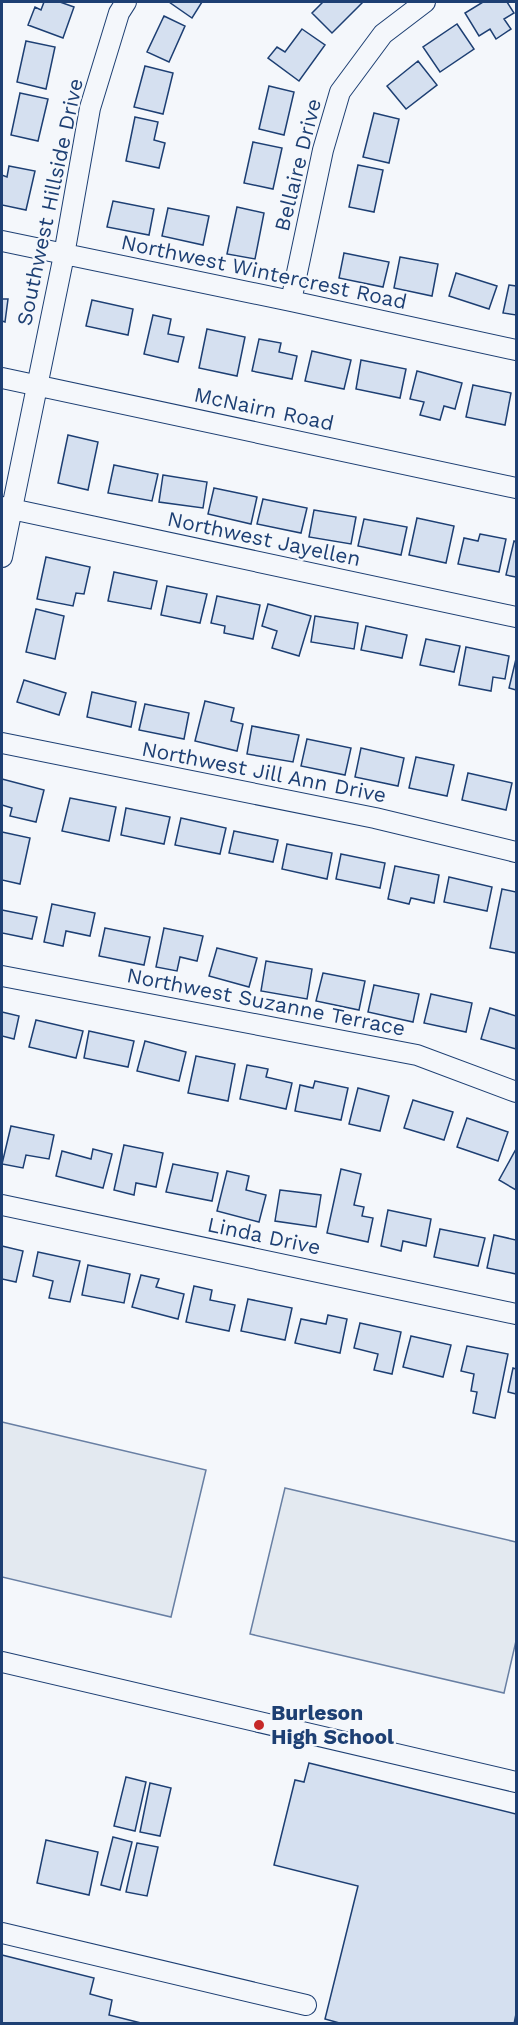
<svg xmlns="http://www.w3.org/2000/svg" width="518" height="2025" viewBox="0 0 518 2025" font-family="'Work Sans',sans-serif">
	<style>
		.green { fill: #e3e9f0; stroke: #687fa3; stroke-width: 1.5 }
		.building { fill: #d5e0f0; stroke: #1d3f73; stroke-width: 1.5 }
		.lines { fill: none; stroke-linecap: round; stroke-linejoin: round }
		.minor-casing { stroke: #1d3f73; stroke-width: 22 }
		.minor { stroke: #f4f7fb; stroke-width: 20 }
		.poi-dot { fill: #c62828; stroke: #f4f7fb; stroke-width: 2 }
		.labels { text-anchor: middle; stroke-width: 4.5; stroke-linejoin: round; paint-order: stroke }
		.street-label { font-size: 21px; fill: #1d3f73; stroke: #f4f7fb }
		.poi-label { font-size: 21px; font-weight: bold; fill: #1d3f73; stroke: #f4f7fb; text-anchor: start }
	</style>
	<rect width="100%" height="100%" fill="#f4f7fb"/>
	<!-- green -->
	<path class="green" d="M2,1422l204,48 -35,147 -169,-40z
		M285,1488l231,54v99l-12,52 -254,-59z"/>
	<!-- building -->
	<path class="building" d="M44,2h16l14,5 -11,31 -35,-13 7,-18 6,3z
		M169,2h33l-10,16z
		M323,2h40l-31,31 -20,-20z
		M483,2h24l7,11 -10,6 7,10 -15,10 -6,-10 -11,7 -14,-23z
		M164,16l21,10 -16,36 -22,-10z
		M457,24l17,25 -34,23 -17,-25z
		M302,29l23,16 -26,36 -31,-23 9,-11 8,5z
		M26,41l29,6 -9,42 -29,-7z
		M418,61l19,24 -31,24 -19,-23z
		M145,66l28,7 -10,41 -29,-7z
		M269,86l25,6 -10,43 -25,-6z
		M20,93l28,6 -10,42 -27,-6z
		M374,113l25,6 -10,44 -26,-6z
		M135,117l23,5 -4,18 11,3 -6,25 -33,-7z
		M253,142l29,6 -9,41 -29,-6z
		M358,165l25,5 -9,42 -25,-5z
		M9,166l26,5 -9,39 -24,-5v-30l5,2z
		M113,201l41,8 -5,26 -42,-8z
		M237,207l27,6 -9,46 -28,-5z
		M168,208l41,8 -6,29 -41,-9z
		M344,253l45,9 -6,25 -44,-9z
		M400,257l38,7 -6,32 -38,-8z
		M456,273l41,13 -8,23 -40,-13z
		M509,285l7,1v29l-13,-2z
		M2,299h6l-3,23 -3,-1z
		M92,300l41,9 -5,26 -42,-9z
		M153,315l18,4 -3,15 16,3 -6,25 -34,-8z
		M207,329l38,8 -8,39 -38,-8z
		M259,339l22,4 -2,9 18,4 -5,23 -40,-8z
		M312,351l39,9 -7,29 -39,-8z
		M361,360l45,9 -6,29 -44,-9z
		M417,371l45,12 -7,26 -11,-3 -4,14 -20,-5 4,-13 -14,-3z
		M473,385l38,8 -6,32 -39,-8z
		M68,435l30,7 -10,48 -30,-7z
		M114,465l44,9 -6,27 -44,-8z
		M163,475l44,7 -4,26 -44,-6z
		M214,488l43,9 -6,27 -43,-10z
		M263,499l44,9 -6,25 -44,-9z
		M314,510l42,7 -5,27 -42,-7z
		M417,518l37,8 -8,37 -37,-8z
		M364,519l43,8 -6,28 -43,-9z
		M480,534l26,5 -7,33 -41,-8 6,-26 14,3z
		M514,541l2,1v35l-10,-2z
		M46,557l44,10 -6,27 -8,-1 -3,13 -36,-7z
		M114,572l43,9 -6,28 -43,-8z
		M167,586l40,8 -7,29 -39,-8z
		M217,596l43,9 -7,34 -29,-6 1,-7 -14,-3z
		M268,604l43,12 -12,40 -27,-8 5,-17 -15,-5z
		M36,609l28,7 -9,43 -29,-7z
		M315,616l43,7 -4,26 -43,-7z
		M366,626l41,9 -5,23 -41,-8z
		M426,639l34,7 -6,26 -34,-7z
		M466,647l43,9 -4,23 -12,-2 -2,14 -32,-6z
		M516,659v31l-7,-2z
		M24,680l42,13 -7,22 -42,-13z
		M92,692l44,10 -5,25 -44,-10z
		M205,701l29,7 -3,13 12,3 -6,27 -42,-10z
		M145,704l44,9 -5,26 -45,-9z
		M252,726l47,9 -6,27 -46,-8z
		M307,739l44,9 -6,27 -44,-9z
		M361,748l43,10 -6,28 -43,-9z
		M416,757l38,8 -7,31 -38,-8z
		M468,773l44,10 -6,27 -44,-10z
		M2,779l42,11 -8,32 -26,-6 2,-8 -10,-3z
		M70,798l46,9 -7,34 -47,-10z
		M126,808l44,9 -6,27 -43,-9z
		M181,818l45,10 -6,26 -45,-9z
		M234,831l44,9 -5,22 -44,-9z
		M2,832l28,6 -10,46 -18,-4z
		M287,844l45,9 -5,26 -45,-10z
		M341,854l44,9 -5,25 -44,-9z
		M395,866l44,9 -5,28 -23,-5 -2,6 -21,-5z
		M449,877l43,10 -5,24 -43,-9z
		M502,889l14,3v61l-26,-5z
		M52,904l43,9 -5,23 -24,-5 -3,15 -19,-4z
		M2,910l35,7 -5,22 -30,-6z
		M105,928l45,9 -6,28 -45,-9z
		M164,928l39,8 -6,25 -17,-4 -3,14 -21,-4z
		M217,948l40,10 -8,29 -40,-11z
		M266,961l46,8 -5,30 -46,-8z
		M323,973l42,8 -6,29 -43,-9z
		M374,985l45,9 -6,28 -45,-10z
		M431,994l41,9 -6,29 -42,-9z
		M490,1008l26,8v33l-35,-10z
		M2,1012l17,4 -5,23 -12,-3z
		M36,1020l47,11 -7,27 -47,-11z
		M89,1031l45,10 -6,26 -44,-9z
		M145,1041l41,11 -7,29 -42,-10z
		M196,1056l39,8 -7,37 -40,-8z
		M247,1065l21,4 -2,8 26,6 -6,26 -46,-10z
		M315,1081l33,7 -7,32 -46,-9 5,-26 13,3z
		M358,1088l31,8 -9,35 -31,-7z
		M413,1100l40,12 -9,28 -40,-12z
		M467,1118l41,14 -10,29 -41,-14z
		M11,1126l43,9 -5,24 -23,-4 -3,13 -21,-4z
		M124,1145l39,8 -7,34 -20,-4 -2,12 -20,-5z
		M93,1149l19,5 -9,34 -47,-12 6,-25 29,8z
		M516,1149v41l-17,-10z
		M173,1164l45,9 -6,28 -46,-9z
		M341,1169l20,5 -7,31 10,2 -2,9 11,2 -5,24 -41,-9z
		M227,1171l22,5 -3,14 20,5 -7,27 -42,-11z
		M280,1190l41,5 -5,32 -41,-6z
		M388,1210l43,9 -5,27 -23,-5 -2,10 -20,-5z
		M440,1229l45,9 -7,28 -44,-9z
		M494,1235l22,5v34l-29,-6z
		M2,1246l21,5 -7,31 -14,-3z
		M38,1252l42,9 -10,41 -21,-4 4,-17 -20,-5z
		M88,1265l42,9 -6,29 -42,-8z
		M141,1275l18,4 -3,8 28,7 -6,25 -46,-12z
		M194,1286l18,4 -2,10 25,5 -6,26 -43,-9z
		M248,1299l44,9 -7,32 -44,-9z
		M328,1315l19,4 -7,34 -45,-10 6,-24 25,5z
		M360,1323l41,9 -9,42 -18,-4 4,-16 -24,-6z
		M411,1336l40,9 -8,32 -40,-10z
		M467,1346l41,8 -13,64 -22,-5 4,-21 -6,-1 3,-17 -13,-3z
		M513,1368l3,1v25l-8,-2z
		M309,1763l207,51v200l-2,10h-171l-18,-5 33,-133 -84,-21 21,-85 9,2z
		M126,1777l20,5 -11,49 -21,-5z
		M150,1783l21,5 -11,48 -20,-4z
		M113,1837l19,5 -12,48 -19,-5z
		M46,1840l52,12 -9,43 -52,-12z
		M137,1843l21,4 -11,49 -21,-4z
		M2,1955l92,23 -4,16 22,6 -3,15 36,9h-143z"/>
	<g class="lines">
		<!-- minor casing -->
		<g class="minor-casing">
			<path id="minor" d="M2,241l289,60 225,49
				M291,301l32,-151 17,-58 43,-58 42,-32
				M2,378l514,110
				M2,507l514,110
				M2,557l62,-302 26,-147 29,-95 7,-11
				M2,743l373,75 141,34
				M2,976l415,79 99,37
				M2,1205l514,109
				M2,1662l514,120
				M2,1933l304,72"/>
		</g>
		<!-- minor -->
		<use href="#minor" class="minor"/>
	</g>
	<!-- markers -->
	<circle class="poi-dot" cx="259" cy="1725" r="6"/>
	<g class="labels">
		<!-- street labels -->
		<g class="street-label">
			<text transform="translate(298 165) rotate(-76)" y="7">Bellaire Drive</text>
			<text transform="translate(50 202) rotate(-78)" y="7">Southwest Hillside Drive</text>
			<text transform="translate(264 272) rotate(12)" y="7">Northwest Wintercrest Road</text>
			<text transform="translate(264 409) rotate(12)" y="7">McNairn Road</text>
			<text transform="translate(264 539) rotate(12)" y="7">Northwest Jayellen</text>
			<text transform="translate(264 772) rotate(11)" y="7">Northwest Jill Ann Drive</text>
			<text transform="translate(266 1002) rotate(11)" y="7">Northwest Suzanne Terrace</text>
			<text transform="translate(264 1236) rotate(12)" y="7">Linda Drive</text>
		</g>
		<!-- poi labels -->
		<g class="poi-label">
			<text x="271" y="1720">Burleson<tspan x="271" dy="24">High School</tspan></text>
		</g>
	</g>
	<!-- border -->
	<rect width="518" height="2025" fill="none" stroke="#1d3f73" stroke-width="6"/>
</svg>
